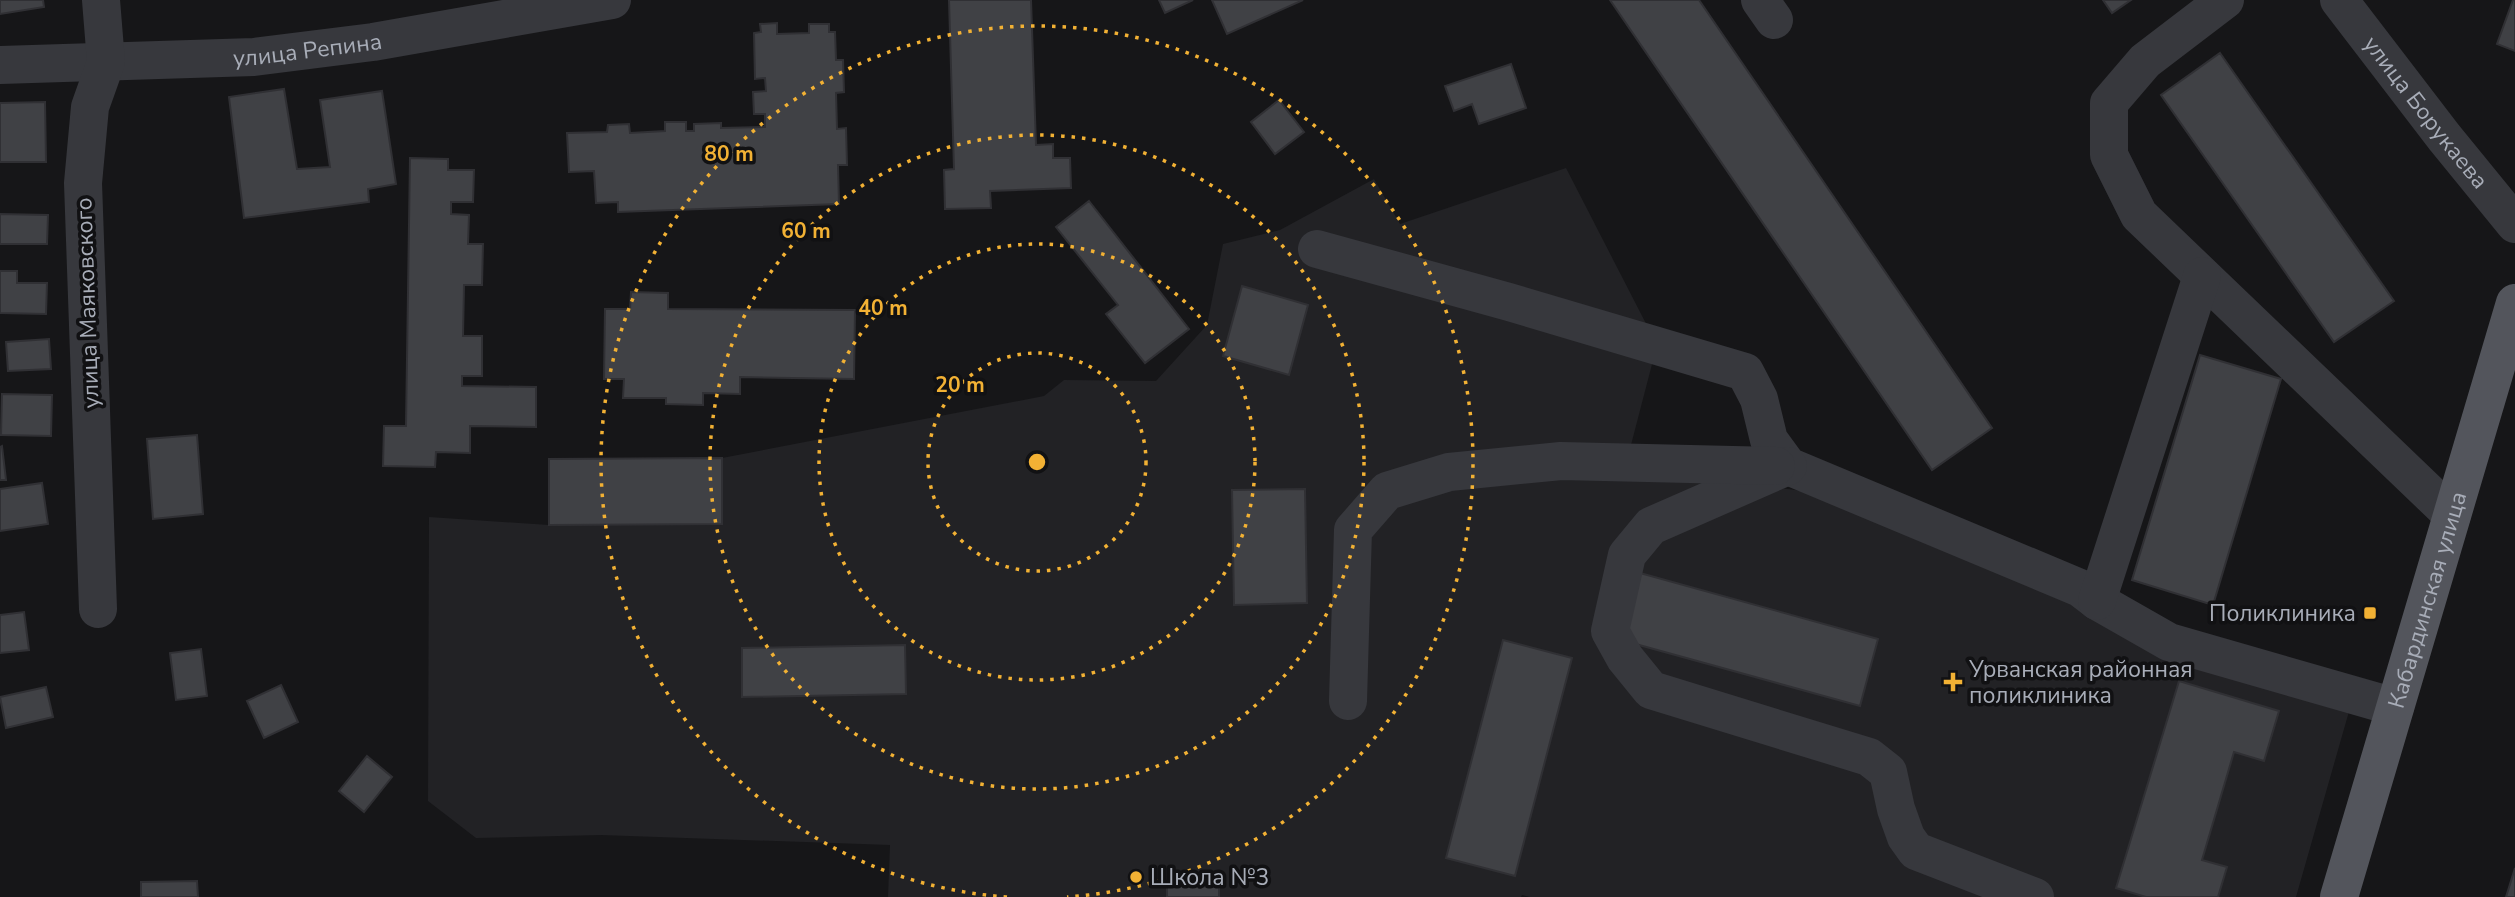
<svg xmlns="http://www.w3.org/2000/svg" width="2515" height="897" viewBox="0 0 2515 897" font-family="'Nunito Sans',sans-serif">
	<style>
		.built { fill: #222225 }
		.building { fill: #404145; stroke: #303034; stroke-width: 2 }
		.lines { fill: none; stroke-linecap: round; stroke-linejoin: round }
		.minor { stroke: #37383d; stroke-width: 38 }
		.major { stroke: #53555c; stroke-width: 38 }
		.ring { fill: none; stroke: #f2b134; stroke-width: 3.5; stroke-dasharray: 3.5 7 }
		.poi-dot { fill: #f2b134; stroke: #111113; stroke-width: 2.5 }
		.labels { text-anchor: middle; stroke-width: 7; stroke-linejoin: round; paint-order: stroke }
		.street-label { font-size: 23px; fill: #a8adb8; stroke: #111113 }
		.poi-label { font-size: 23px; fill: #a8adb8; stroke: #111113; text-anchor: start }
		.centre { fill: #f2b134; stroke: #111113; stroke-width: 3.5 }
		.ring-label { font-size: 21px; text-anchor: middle; font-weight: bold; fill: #f2b134; stroke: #111113; stroke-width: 7; stroke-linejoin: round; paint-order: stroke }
	</style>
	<rect width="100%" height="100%" fill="#161618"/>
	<!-- built -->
	<path class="built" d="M1566,168l91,177 -32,123 287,37 170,103 274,79 -60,210h-766l-8,-2 -1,2h-633l2,-52 -289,-10 -125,3 -48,-37 1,-284 120,8v-66l173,-1 322,-62 20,-16 92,1 51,-56 16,-81 57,-14 94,-51 26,45z"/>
	<!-- building -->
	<path class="building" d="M0,0h43l1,7 -44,7z
		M949,0h82l5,145 17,-1v14h17l1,30 -81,3 1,17 -46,1 -1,-39 10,-1z
		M1159,0h34l-28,13z
		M1212,0h91l-76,34z
		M1610,0h89l293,428 -60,42z
		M2103,0h28l-19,13z
		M2513,0h2v51l-18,-7z
		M777,23v11l32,-1v-9h20v8h6l1,28h7l1,32 -8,1 1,36 9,-1 1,37h-9l1,39 -221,8v-10l-22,1 -2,-32 -25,1 -2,-39 40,-1 1,-7 21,-1 1,9 35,-2v-9h21v9h8v-7l27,-1v5l44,-1v-13h-11l-1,-22 13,-1 -1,-13 -10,1 -1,-46 7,-1 -1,-8z
		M2220,53l174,248 -60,41 -173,-247z
		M1511,64l15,44 -47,16 -7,-20 -18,7 -9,-25z
		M284,89l13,80 33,-2 -10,-67 62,-9 14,93 -28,5 1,13 -125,16 -15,-121z
		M1279,100l25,32 -29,22 -24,-32z
		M45,102l1,60h-46v-59z
		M410,158l38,1v11h26l-1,32h-22v12l18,1 -1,29h15l-1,41h-18l-1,51h19v40h-20v10l74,1v40l-66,-1v27l-34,-1 -1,15 -52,-1 1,-40h22z
		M1089,201l100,128 -44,34 -39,-49 12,-9 -62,-78z
		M0,214l48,1 -1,29h-47z
		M0,271h17v12h30l-1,31 -46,-1z
		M1242,286l66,19 -19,70 -66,-19z
		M631,292l37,1v16l187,1 -1,69 -114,-2v17l-37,-1v12l-37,-1v-6h-43l1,-19h-20l1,-70h25z
		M49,339l2,30 -43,2 -2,-29z
		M2200,355l81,24 -68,226 -81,-25z
		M2,394l50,1 -1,41 -50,-1z
		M197,435l6,79 -50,5 -6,-80z
		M2,446l4,34h-6v-33z
		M722,458v66l-173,1v-66z
		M42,483l6,41 -48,7v-42z
		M1305,489l2,114 -73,2 -2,-115z
		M1640,573l238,66 -18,67 -239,-66z
		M24,612l5,38 -29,3v-38z
		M1503,640l69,18 -57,218 -69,-18z
		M905,645l1,49 -164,3v-49z
		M201,649l6,47 -31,4 -6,-47z
		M2179,681l100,30 -15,50 -30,-9 -32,108 25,7 -9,30h-72l-30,-9z
		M281,685l17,37 -34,16 -17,-37z
		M46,687l7,30 -47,11 -6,-31z
		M367,756l25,21 -28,35 -25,-21z
		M2515,868v29h-9z
		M197,881l1,16h-57v-15z
		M1167,885l52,2v10h-52z"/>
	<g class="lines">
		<!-- minor -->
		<g class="minor">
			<path d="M1760,0l14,20"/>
			<path d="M2225,0l-80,61 -36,42v52l30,60 313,300"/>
			<path id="s1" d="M2339,0l105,137 71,87"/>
			<path id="s2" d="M0,65l254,-8 119,-15 239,-42"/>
			<path d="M1317,249l192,53 236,70 14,27 10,41 19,26 292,122 17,13 72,41 226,65"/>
			<path d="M1788,466l-137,60 -24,29 -17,76 15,27 26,32 218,67 19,15 8,37 10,28 10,14 119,46"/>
			<path d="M2097,601l105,-325"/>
			<path d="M98,609l-15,-426 7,-76 16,-45 -5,-62"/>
			<path d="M1348,701l5,-171 34,-39 62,-19 112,-11 215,5"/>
		</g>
		<!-- major -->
		<path class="major" id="s3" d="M2339,897l176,-594"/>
	</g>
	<!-- distance rings -->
	<g class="ring">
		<circle cx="1037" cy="462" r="109"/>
		<circle cx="1037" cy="462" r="218"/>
		<circle cx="1037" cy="462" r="327"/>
		<path d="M1007 897A436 436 0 1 1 1067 897"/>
	</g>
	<!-- markers -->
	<g class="poi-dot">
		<rect x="2363" y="606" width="14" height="14" rx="3.5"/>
		<path d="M1949.5 671.5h7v7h7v7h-7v7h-7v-7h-7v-7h7z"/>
		<circle cx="1136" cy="877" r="7"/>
	</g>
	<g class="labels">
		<!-- street labels -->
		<g class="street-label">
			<text dy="8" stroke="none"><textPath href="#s2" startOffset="308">улица Репина</textPath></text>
			<text dy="8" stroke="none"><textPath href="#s1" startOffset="142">улица Борукаева</textPath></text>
			<text transform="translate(87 303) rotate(-92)" y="8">улица Маяковского</text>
			<text dy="8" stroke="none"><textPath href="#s3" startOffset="310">Кабардинская улица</textPath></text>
		</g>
		<!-- poi labels -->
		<g class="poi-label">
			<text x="2356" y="621" text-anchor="end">Поликлиника</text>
			<text x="1969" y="677">Урванская районная<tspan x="1969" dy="26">поликлиника</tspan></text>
			<text x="1150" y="885">Школа №3</text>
		</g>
	</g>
	<circle cx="1037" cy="462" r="10" class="centre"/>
	<g class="ring-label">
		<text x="729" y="161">80 m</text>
		<text x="806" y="238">60 m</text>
		<text x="883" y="315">40 m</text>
		<text x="960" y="392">20 m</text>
	</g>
</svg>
